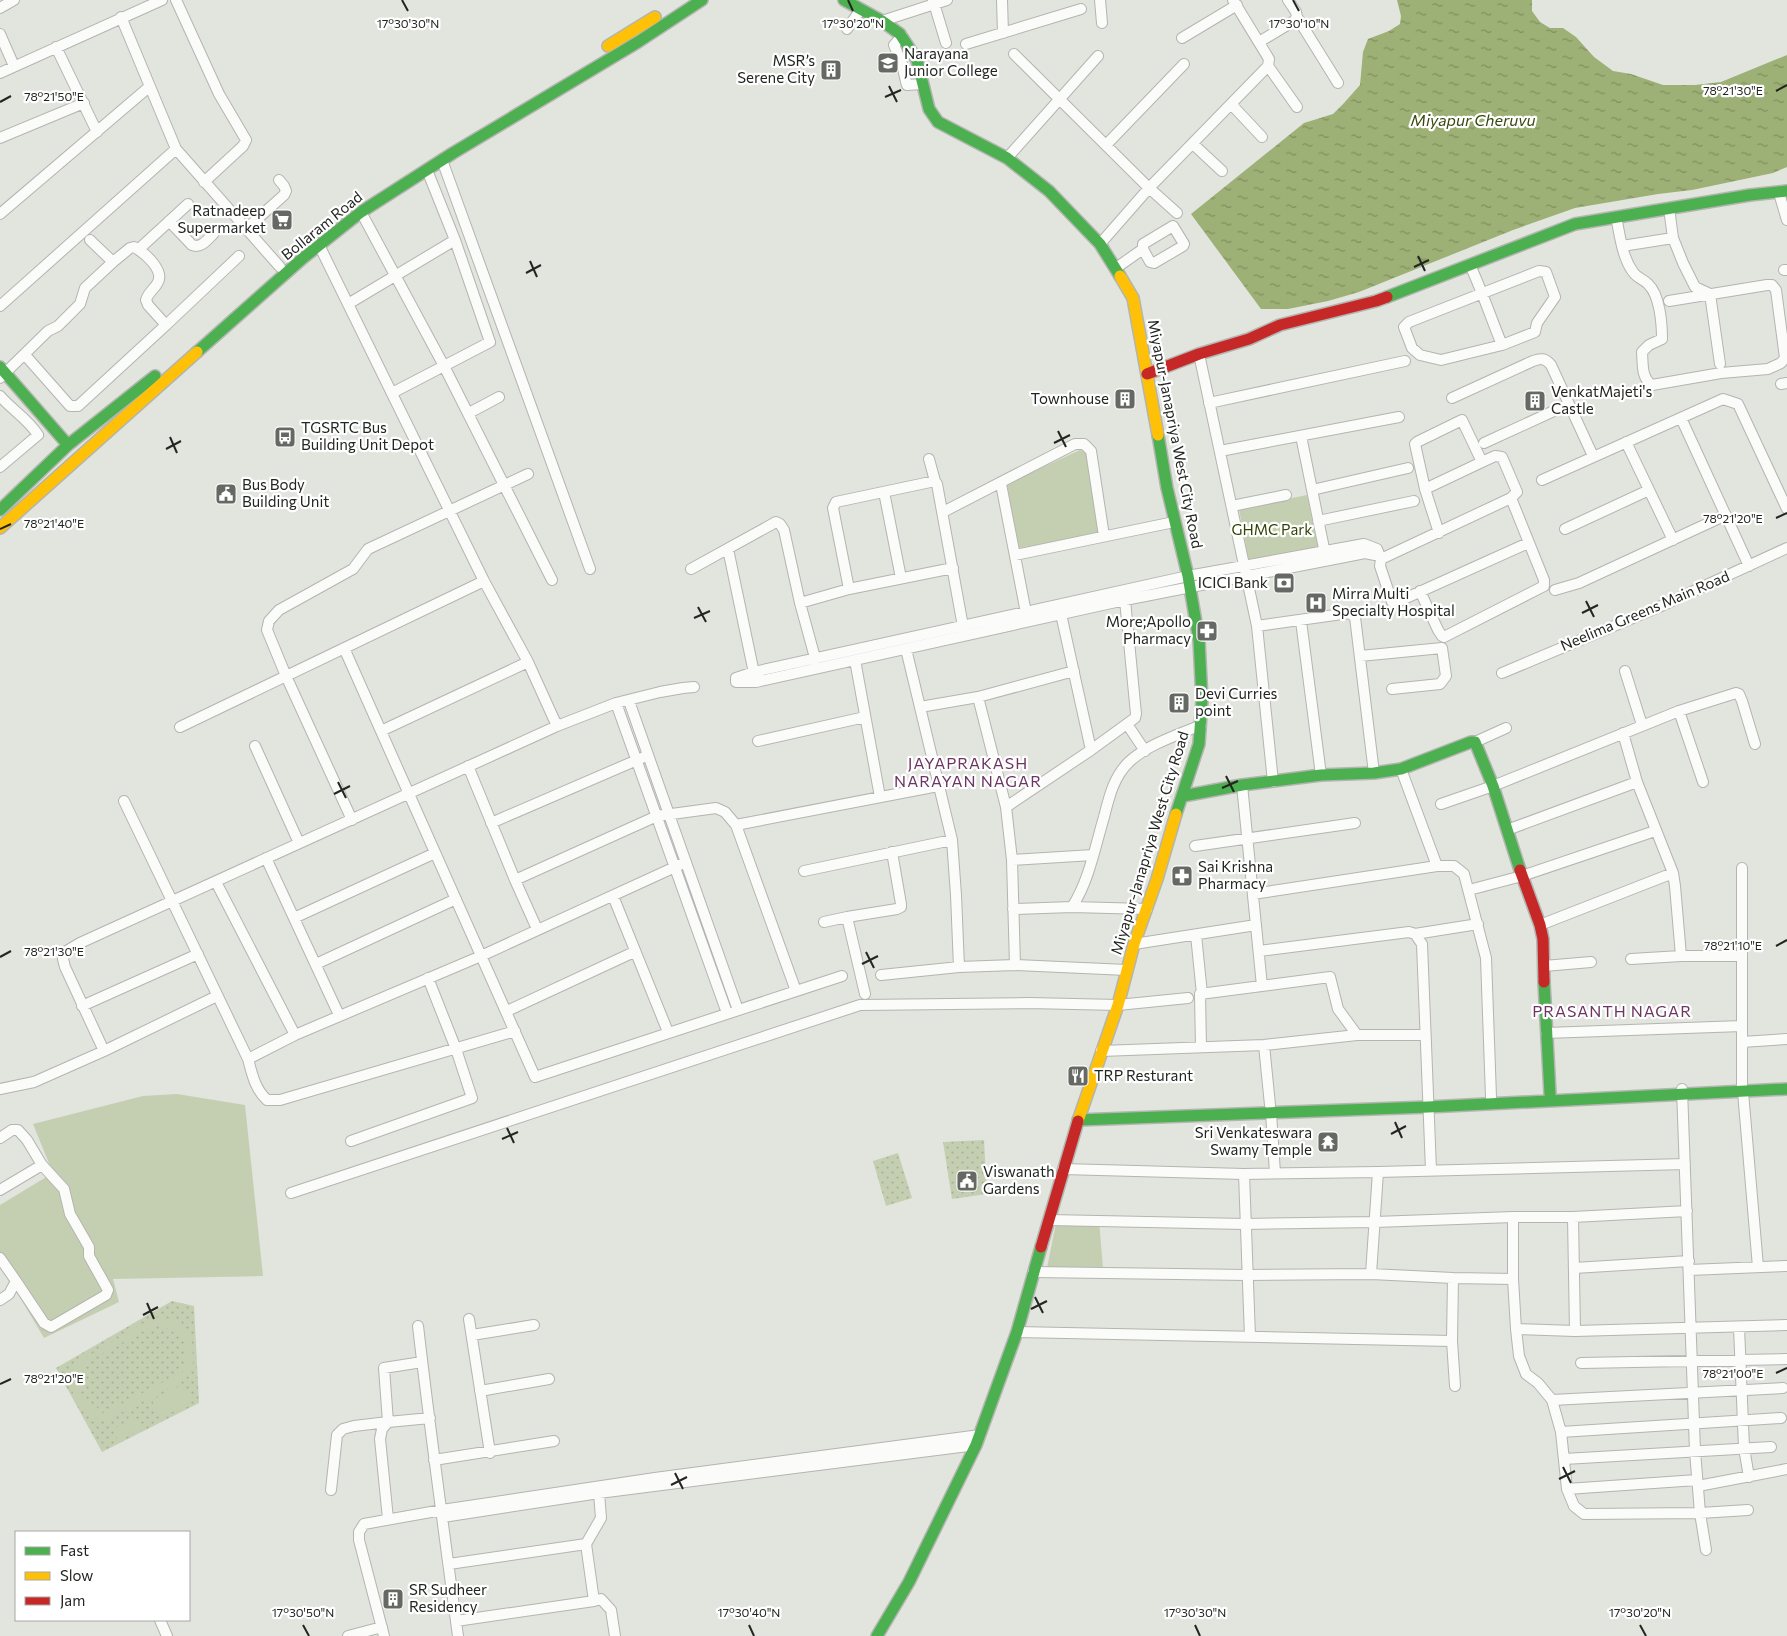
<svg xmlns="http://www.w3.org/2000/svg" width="1787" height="1636" viewBox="0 0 1787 1636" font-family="Commissioner,sans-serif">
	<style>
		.grass { fill: url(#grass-dots) }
		.park { fill: #c4cfb2; fill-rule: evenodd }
		.water { fill: url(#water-ripples) }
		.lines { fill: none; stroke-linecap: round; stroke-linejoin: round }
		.street-casing { stroke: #b3b5b0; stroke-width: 12 }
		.fast-casing { stroke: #b3b5b0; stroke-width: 14 }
		.slow-casing { stroke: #b3b5b0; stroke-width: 14 }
		.jam-casing { stroke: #b3b5b0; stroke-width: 14 }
		.street { stroke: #fbfbfa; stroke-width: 10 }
		.fast { stroke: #4caf50; stroke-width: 11 }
		.slow { stroke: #ffc107; stroke-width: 11 }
		.jam { stroke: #c62828; stroke-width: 11 }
		.ticks { fill: none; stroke: #232521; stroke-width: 2 }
		.labels { text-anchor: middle; stroke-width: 4.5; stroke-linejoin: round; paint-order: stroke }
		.poi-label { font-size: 15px; fill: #232521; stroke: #fff; text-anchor: start }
		.street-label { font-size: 15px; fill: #232521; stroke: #fff }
		.park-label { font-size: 15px; fill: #324304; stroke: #fff }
		.water-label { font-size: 16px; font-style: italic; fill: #37480a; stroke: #fff }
		.neighbourhood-label { font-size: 16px; letter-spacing: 1px; fill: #6c3562; stroke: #fff }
		.ticks-label { font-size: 12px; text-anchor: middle; fill: #232521; stroke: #fff; stroke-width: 4.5; stroke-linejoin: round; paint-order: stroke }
	</style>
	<defs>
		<pattern id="grass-dots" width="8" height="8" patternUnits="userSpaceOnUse" patternTransform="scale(1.25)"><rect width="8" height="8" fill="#c4cfb2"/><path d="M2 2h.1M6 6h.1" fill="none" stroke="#a8b299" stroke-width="1.8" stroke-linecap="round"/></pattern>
		<pattern id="water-ripples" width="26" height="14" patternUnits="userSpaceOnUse" patternTransform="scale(1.25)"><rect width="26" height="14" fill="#9db075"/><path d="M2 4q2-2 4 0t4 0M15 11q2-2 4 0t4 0" fill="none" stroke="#808f60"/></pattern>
	</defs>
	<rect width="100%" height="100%" fill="#e2e4de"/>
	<!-- grass -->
	<path class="grass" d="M984,1140l3,54 -35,5 -9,-57z
		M898,1153l14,45 -26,8 -13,-45z
		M172,1301l22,5 5,97 -97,49 -46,-84z"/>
	<!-- park -->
	<path class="park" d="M1080,450l7,3 14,81 -83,14 -11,-64z
		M1307,495l11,53 -69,14 -10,-53z
		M177,1094l68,11 18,171 -150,3 6,23 -75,36 -44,-74v-59l53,-32 -20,-49 110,-28z
		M1099,1220l4,49 -56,-1 9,-45z
		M163,1317l9,3 8,5 8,7 4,10 1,20 -7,17 -81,42c-21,-4 -42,-34 -35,-54l82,-49zM160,1322c9,11 24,10 27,29 1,7 -5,13 -3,20l-81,43 -2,-5c-18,-6 -26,-19 -18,-36l-4,-7z
		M184,1384l9,17 -32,17 -9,-18z
		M135,1419l5,11 -22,10 -5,-11z"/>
	<!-- water -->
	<path class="water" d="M1397,0h135v11l8,11 10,6h13l13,9 18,20 19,14 18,3 32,11h32l26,-3 66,-27v112l-14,6 -81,17 -34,4 -83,14 -62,22 -154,62 -31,9 -40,8h-27l-70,-95 113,-91 29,-9 11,-11 16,-18 3,-33 5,-13 21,-8 11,-7 1,-8z"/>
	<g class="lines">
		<!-- street casing -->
		<g class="street-casing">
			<path id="street" d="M176,0l43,94 27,46 -3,6 -39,36
				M933,0l13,43
				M1002,0l1,33
				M1100,0l2,23
				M1288,0l8,12 1,5 41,66
				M0,8l14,-8
				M121,17l55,132 104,118
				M882,21l65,-21
				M847,29l14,-20
				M0,34l14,32
				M902,36l-8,9 8,19 4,18 1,3 16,-1
				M1182,38l55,-33
				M1259,42l35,-21 3,-4
				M966,44l115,-35
				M56,47l41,85
				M1014,54l135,134 28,25
				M1268,66l29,41
				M0,73l162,-73
				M1231,104l31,33
				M0,138l84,-35
				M1193,144l29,27
				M1106,145l78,-81
				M1007,158l91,-102
				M442,160l148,409
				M1779,193l8,27
				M1669,208l4,30 10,25 12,24 15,7 10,70
				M361,212l83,154 108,214
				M0,214l149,-127
				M1616,217c4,18 6,40 17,55 4,6 10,7 15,12 12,11 14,40 14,55l-13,6 -7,7c1,11 -1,26 10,33l69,-12 47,-4 13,-6 4,-5 -9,-68 -4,-5h-5l-98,16
				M169,221l23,24c9,4 16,-6 22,-12
				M246,229l38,-34 2,-4 -2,-5 -5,-6
				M1100,244l49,-56 119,-122 1,-7 -36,-59
				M319,245l165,336 44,81 29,64
				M1622,246l51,-8
				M139,249l49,-45
				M1470,265c12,26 21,53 32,80l-61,15 -21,-5 -8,-7 -8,-21 5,-5 130,-51 7,1 9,25 -18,26 -2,9 -33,13
				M1116,268l27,-19v-5l30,-18 11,18 -1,2 -29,17 -4,-1 -7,-13
				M1784,270h3
				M348,304l107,-64
				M0,306l176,-157
				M166,325l73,-69
				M1199,354l58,272 16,156
				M25,355l45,51h8l88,-81 -18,-20 -2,-5c2,-7 7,-10 11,-16 9,-13 -12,-31 -23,-37l-4,1 -17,14 -23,-22
				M0,378l48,-47 10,-5 22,-22 5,-16 28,-26
				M1781,384l6,-1
				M392,393l98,-51 -35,-102 -28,-70
				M0,396c12,14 28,23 38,39l-38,32
				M1452,398l81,-37c8,-3 12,-3 18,4l42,91
				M1209,403l196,-42
				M469,413l30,-16
				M1681,418l68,148
				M1301,436l25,122
				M1626,442l47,98
				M1484,443l85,-39
				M1220,451l179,-34
				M929,459l6,22 2,3 27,148
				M1542,480l181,-81 15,5 49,105
				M1001,484l26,134
				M1425,489l14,44
				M1312,490l96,-22
				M884,492l17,86
				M1232,506l54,-11
				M943,512l132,-68h9l7,7 13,85
				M1318,521l96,-20
				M1565,529l84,-39
				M728,549l27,129
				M1015,555l159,-33
				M1381,559l130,-61 6,-6 -15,-35 -7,-1 -13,6 -20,-42 -45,22 -2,2 10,45 57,-27
				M691,569l85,-47 4,2 4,6 16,73 17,62
				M849,589l-16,-81 3,-6 99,-21
				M1555,590l24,-7 147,-68
				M1420,591l18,39 4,6 2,1 100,-51v-6l-33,-82
				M800,603l49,-14 104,-21
				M1061,614l30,136
				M1301,621l20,154
				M1257,626l92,-13 6,4 19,156
				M344,648l191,429 307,-101
				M906,649l46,191 4,55 3,72
				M1360,656l82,-8 4,28 -6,8 -48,5
				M855,660l25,137
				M1625,671l17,54
				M1502,673l157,-66 128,-59
				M736,682v-4l18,-6 434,-96 176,-32 13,5 4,10 -1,7 12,36 3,1 133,-60
				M736,682h20l369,-82 240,-47 10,2 4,-1
				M978,697l28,110 6,53 3,105
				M629,701l109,309
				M616,703l111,310
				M920,707l58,-10 96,-26
				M1679,711l24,71
				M1127,724l18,27
				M180,727l304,-146
				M381,731l147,-69
				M1623,733l14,49 36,91 2,13 6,70
				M758,741l107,-24
				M1475,742l31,-14
				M255,746l44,97
				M468,766l47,114 22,49
				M1401,769l36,97
				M1242,785l20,201
				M124,801l124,258c4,15 7,30 19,41h13l235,-69
				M1441,804l52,-18 186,-75 57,-18 3,1 3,7 13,43
				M1006,807l85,-57 44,-32 1,-4 -11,-114
				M352,820l-66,-144 -19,-46 2,-9 10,-11 74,-41 15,-20 160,-75
				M491,823l153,-66
				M736,825l202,-39
				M1507,830l130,-48
				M1195,846l160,-23
				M266,858l73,157
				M1012,860l81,-5
				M1742,868v218
				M804,871l148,-31
				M515,880l142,-64 59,-8 9,4 11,13 60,166
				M216,882l79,153
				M1469,890l53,-14 133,-45
				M1253,894l184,-28h17l10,8 22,84 5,139
				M613,896l55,136
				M1072,907c17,-26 23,-60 32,-90 5,-20 10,-41 25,-55 19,-18 49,-27 72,-37
				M1013,909l59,-2 75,2
				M294,918l141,-65
				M824,922l23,-5
				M1540,925l133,-52
				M1415,934l63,-10
				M1196,935l6,59
				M1134,944l122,-19
				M1259,951l150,-19 6,2 7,10 9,226
				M1631,959l50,-3h60
				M316,964l140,-65
				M1544,966l47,-4
				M881,975l78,-8 56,-2 112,5
				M865,994l-18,-77 50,-8 4,-2v-3l-9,-52
				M82,1006l116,-52
				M507,1011l127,-59
				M1546,1033l196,-7
				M1742,1042l45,-3
				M1264,1045l6,60
				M1201,1047l-1,-53 130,-17 8,32 19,26
				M104,1051l-39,-84 -2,-8 2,-7 15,-9 477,-217 59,-23 44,-11 23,-4 11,-1
				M1101,1051l163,-6 93,-10h68
				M248,1059l47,-24 186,-79 205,-94
				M0,1089l34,-7 70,-31 113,-55
				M1682,1089l13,362 5,62 6,37
				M1743,1092l15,175
				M1271,1113l4,60
				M0,1138l12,-8h6l9,10 15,25 22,24 6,25 19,33v9l19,34 -2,5 -55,32 -7,-4 -28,-42 -7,13 -9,6
				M351,1141l121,-43 -16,-49 -28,-71
				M1063,1169l181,5 134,-2 307,-8
				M1244,1174l6,163
				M0,1190l42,-25
				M291,1193l569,-188 169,-2 89,2 70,-7
				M1513,1217v62l3,50 3,27 7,18 12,9 14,17 9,32 6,57 7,17 10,8 116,-1 48,-3
				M1573,1217l2,114
				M1049,1220l196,4 130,-2 138,-5h60l114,-6
				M0,1258l16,23
				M1574,1268l115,-7
				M1689,1270l98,-4
				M1033,1272l214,3 124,-1 82,4 60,1
				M1371,1274l7,-102
				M1453,1278l-1,63 3,45
				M469,1319l21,134
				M418,1326c12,104 26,207 40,310
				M1739,1327l5,121 5,29
				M1516,1329l59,2 212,-6
				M1017,1332l435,9
				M472,1335l62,-10
				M1581,1363l206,-4
				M480,1391l69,-12
				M1552,1400l231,-12
				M1561,1432l220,-14
				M1564,1459l207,-12
				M434,1460l120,-19
				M1698,1486l89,-17
				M1567,1489l130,-9
				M331,1490l6,-55 6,-6 11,-3 34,-4 -4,-54 38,-6
				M443,1517l156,-24 377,-48
				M388,1519l-8,-80 2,-10 6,-7 42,-4
				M449,1564l137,-20
				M594,1601l7,-2 10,11 4,26
				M160,1620l7,16
				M456,1621l138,-20 -8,-57 15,-26 -2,-25
				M348,1636l34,-9
				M384,1636l-25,-96v-8l5,-8 78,-14 213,-32 325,-43"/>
		</g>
		<!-- fast casing -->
		<g class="fast-casing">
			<path id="fast" d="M844,0l38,21 18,13 17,26 12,49 9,13 69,36 42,33 51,53 20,32
				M1387,297l188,-73 175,-29 37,-4
				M197,352l106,-94 58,-46 92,-59 185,-111 64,-42
				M0,367l68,78
				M1158,435l9,53 21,88 11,64 3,60 -3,44 -23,70
				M0,510l68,-65 87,-69
				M1183,796l59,-11 79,-10 53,-2 27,-4 70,-27h4l18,44 27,84
				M1544,982l6,112
				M1078,1120l350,-13 359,-18
				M877,1636l32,-54 67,-137 41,-113 24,-85"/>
		</g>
		<!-- slow casing -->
		<g class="slow-casing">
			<path id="slow" d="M608,46l47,-29
				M1120,276l13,22 25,137
				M0,528l197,-176
				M1078,1121l40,-116 16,-61 23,-65 19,-65"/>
		</g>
		<!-- jam casing -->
		<g class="jam-casing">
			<path id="jam" d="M1147,374l52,-20 50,-15 31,-14 96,-24 11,-4
				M1520,870l20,55 3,14 1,43
				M1041,1247l37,-126"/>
		</g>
		<!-- street -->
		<use href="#street" class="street"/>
		<!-- fast -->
		<use href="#fast" class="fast"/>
		<!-- slow -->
		<use href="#slow" class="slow"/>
		<!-- jam -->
		<use href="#jam" class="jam"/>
	</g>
	<!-- ticks -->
	<path class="ticks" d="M402,0l6,11M848,0l5,11M1293,0l6,11M889,86l8,16M1776,91l11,-6M885,97l16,-7M0,102l11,-6M1418,256l7,15M530,261l7,16M1414,267l15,-7M526,273l15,-8M1058,431l8,16M170,437l7,16M1054,443l16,-8M166,449l15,-8M1776,518l11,-5M0,529l11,-5M1586,601l8,16M698,607l8,15M1582,613l16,-8M694,618l16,-7M1226,776l8,16M338,782l8,16M1222,788l16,-7M334,794l16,-8M1776,946l11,-6M866,952l8,16M0,957l11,-6M862,964l16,-8M1395,1122l7,16M507,1128l7,15M1391,1134l15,-8M502,1139l16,-7M1035,1297l8,16M147,1303l7,16M1031,1309l16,-8M143,1315l15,-8M1776,1373l11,-5M0,1384l11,-5M1563,1467l8,16M675,1473l8,16M1559,1479l16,-8M671,1485l16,-8M303,1625l6,11M749,1625l5,11M1195,1625l5,11M1640,1625l6,11"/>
	<!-- icons -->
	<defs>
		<g id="university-square" transform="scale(1.125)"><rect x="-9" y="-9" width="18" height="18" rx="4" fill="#666863" stroke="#fff"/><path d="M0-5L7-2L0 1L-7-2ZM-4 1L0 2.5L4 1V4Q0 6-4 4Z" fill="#fff"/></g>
		<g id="building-square" transform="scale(1.125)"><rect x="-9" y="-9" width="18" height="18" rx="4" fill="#666863" stroke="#fff"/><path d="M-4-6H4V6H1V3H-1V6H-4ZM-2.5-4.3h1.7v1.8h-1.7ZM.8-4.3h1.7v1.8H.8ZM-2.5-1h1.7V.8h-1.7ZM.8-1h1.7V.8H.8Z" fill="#fff"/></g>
		<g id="supermarket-square" transform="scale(1.125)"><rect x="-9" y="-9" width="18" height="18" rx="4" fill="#666863" stroke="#fff"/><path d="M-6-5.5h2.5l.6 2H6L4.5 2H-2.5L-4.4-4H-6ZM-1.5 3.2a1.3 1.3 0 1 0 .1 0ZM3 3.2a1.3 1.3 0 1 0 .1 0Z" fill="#fff"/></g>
		<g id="bus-square" transform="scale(1.125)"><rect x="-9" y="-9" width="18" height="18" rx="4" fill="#666863" stroke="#fff"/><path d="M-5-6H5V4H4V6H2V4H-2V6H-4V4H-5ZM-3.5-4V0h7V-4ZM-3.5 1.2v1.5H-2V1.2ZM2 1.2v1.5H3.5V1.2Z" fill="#fff"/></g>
		<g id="civic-square" transform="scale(1.125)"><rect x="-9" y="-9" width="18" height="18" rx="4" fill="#666863" stroke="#fff"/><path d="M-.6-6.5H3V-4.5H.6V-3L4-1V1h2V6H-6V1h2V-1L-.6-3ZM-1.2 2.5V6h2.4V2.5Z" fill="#fff"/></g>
		<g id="bank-square" transform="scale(1.125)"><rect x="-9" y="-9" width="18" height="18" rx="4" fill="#666863" stroke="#fff"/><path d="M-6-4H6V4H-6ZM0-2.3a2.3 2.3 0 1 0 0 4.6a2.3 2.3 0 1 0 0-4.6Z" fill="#fff"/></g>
		<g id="hospital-square" transform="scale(1.125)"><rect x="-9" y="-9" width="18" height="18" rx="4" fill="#666863" stroke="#fff"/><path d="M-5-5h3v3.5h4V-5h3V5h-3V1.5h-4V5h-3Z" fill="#fff"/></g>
		<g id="pharmacy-square" transform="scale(1.125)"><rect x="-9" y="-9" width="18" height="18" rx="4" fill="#666863" stroke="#fff"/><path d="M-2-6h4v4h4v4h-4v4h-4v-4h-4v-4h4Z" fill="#fff"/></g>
		<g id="restaurant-square" transform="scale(1.125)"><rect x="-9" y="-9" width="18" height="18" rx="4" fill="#666863" stroke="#fff"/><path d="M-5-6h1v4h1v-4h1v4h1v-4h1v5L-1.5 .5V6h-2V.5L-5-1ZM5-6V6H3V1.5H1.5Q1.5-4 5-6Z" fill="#fff"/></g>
		<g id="temple-square" transform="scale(1.125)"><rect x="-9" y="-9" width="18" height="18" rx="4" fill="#666863" stroke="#fff"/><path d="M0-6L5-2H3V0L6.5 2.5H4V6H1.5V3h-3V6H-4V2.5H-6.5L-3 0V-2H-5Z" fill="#fff"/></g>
	</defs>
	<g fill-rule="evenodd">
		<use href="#university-square" x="888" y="63"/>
		<use href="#building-square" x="831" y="70"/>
		<use href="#supermarket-square" x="282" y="220"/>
		<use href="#building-square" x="1125" y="399"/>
		<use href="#building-square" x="1535" y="401"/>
		<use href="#bus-square" x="285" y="437"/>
		<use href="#civic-square" x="226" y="494"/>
		<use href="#bank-square" x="1284" y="583"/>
		<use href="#hospital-square" x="1316" y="603"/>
		<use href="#pharmacy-square" x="1207" y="631"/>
		<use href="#building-square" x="1179" y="703"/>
		<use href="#pharmacy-square" x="1182" y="876"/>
		<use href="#restaurant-square" x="1078" y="1076"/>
		<use href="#temple-square" x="1328" y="1142"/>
		<use href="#civic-square" x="967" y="1181"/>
		<use href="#building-square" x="393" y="1599"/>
	</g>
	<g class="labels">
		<!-- poi labels -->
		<g class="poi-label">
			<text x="904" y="59">Narayana<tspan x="904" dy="17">Junior College</tspan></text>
			<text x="815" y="66" text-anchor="end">MSR’s<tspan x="815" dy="17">Serene City</tspan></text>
			<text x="266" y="216" text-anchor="end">Ratnadeep<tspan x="266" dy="17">Supermarket</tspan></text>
			<text x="1551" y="397">VenkatMajeti's<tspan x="1551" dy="17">Castle</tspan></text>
			<text x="1109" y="404" text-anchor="end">Townhouse</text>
			<text x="301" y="433">TGSRTC Bus<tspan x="301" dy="17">Building Unit Depot</tspan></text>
			<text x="242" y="490">Bus Body<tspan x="242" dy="17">Building Unit</tspan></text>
			<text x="1268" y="588" text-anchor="end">ICICI Bank</text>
			<text x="1332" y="599">Mirra Multi<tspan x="1332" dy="17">Specialty Hospital</tspan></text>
			<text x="1191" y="627" text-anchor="end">More;Apollo<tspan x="1191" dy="17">Pharmacy</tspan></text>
			<text x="1195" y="699">Devi Curries<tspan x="1195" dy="17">point</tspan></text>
			<text x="1198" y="872">Sai Krishna<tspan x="1198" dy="17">Pharmacy</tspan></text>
			<text x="1094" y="1081">TRP Resturant</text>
			<text x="1312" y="1138" text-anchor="end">Sri Venkateswara<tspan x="1312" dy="17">Swamy Temple</tspan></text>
			<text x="983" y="1177">Viswanath<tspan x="983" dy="17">Gardens</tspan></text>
			<text x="409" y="1595">SR Sudheer<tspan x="409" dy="17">Residency</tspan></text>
		</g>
		<!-- street labels -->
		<g class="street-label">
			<text transform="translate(322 226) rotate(-39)" y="5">Bollaram Road</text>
			<text transform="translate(1175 434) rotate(79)" y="5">Miyapur-Janapriya West City Road</text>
			<text transform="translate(1645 611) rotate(-23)" y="5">Neelima Greens Main Road</text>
			<text transform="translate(1150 843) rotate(-73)" y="5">Miyapur-Janapriya West City Road</text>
		</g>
		<!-- park labels -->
		<g class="park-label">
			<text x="1272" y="535">GHMC Park</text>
		</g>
		<!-- water labels -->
		<g class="water-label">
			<text x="1473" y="126">Miyapur Cheruvu</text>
		</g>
		<!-- neighbourhood labels -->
		<g class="neighbourhood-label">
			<text x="968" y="769">JAYAPRAKASH<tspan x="968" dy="18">NARAYAN NAGAR</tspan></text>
			<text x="1612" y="1017">PRASANTH NAGAR</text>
		</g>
	</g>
	<g class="ticks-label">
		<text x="408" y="28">17°30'30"N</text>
		<text x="853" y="28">17°30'20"N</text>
		<text x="1299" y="28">17°30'10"N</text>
		<text x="1733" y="95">78°21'30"E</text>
		<text x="54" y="101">78°21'50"E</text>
		<text x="1733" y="523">78°21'20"E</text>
		<text x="54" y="528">78°21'40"E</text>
		<text x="1733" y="950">78°21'10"E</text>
		<text x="54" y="956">78°21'30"E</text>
		<text x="1733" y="1378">78°21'00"E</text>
		<text x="54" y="1383">78°21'20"E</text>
		<text x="303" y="1617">17°30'50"N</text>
		<text x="749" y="1617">17°30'40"N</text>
		<text x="1195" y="1617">17°30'30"N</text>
		<text x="1640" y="1617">17°30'20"N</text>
	</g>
	<!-- legend -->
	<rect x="15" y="1531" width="175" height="90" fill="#ffffff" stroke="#a7a8a6"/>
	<rect x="25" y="1547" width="25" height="8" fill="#4caf50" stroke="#a7a8a6"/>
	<text x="60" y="1556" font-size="15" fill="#232521">Fast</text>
	<rect x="25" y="1572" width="25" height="8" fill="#ffc107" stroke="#a7a8a6"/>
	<text x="60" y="1581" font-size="15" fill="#232521">Slow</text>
	<rect x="25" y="1597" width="25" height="8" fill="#c62828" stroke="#a7a8a6"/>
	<text x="60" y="1606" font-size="15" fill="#232521">Jam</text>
</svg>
